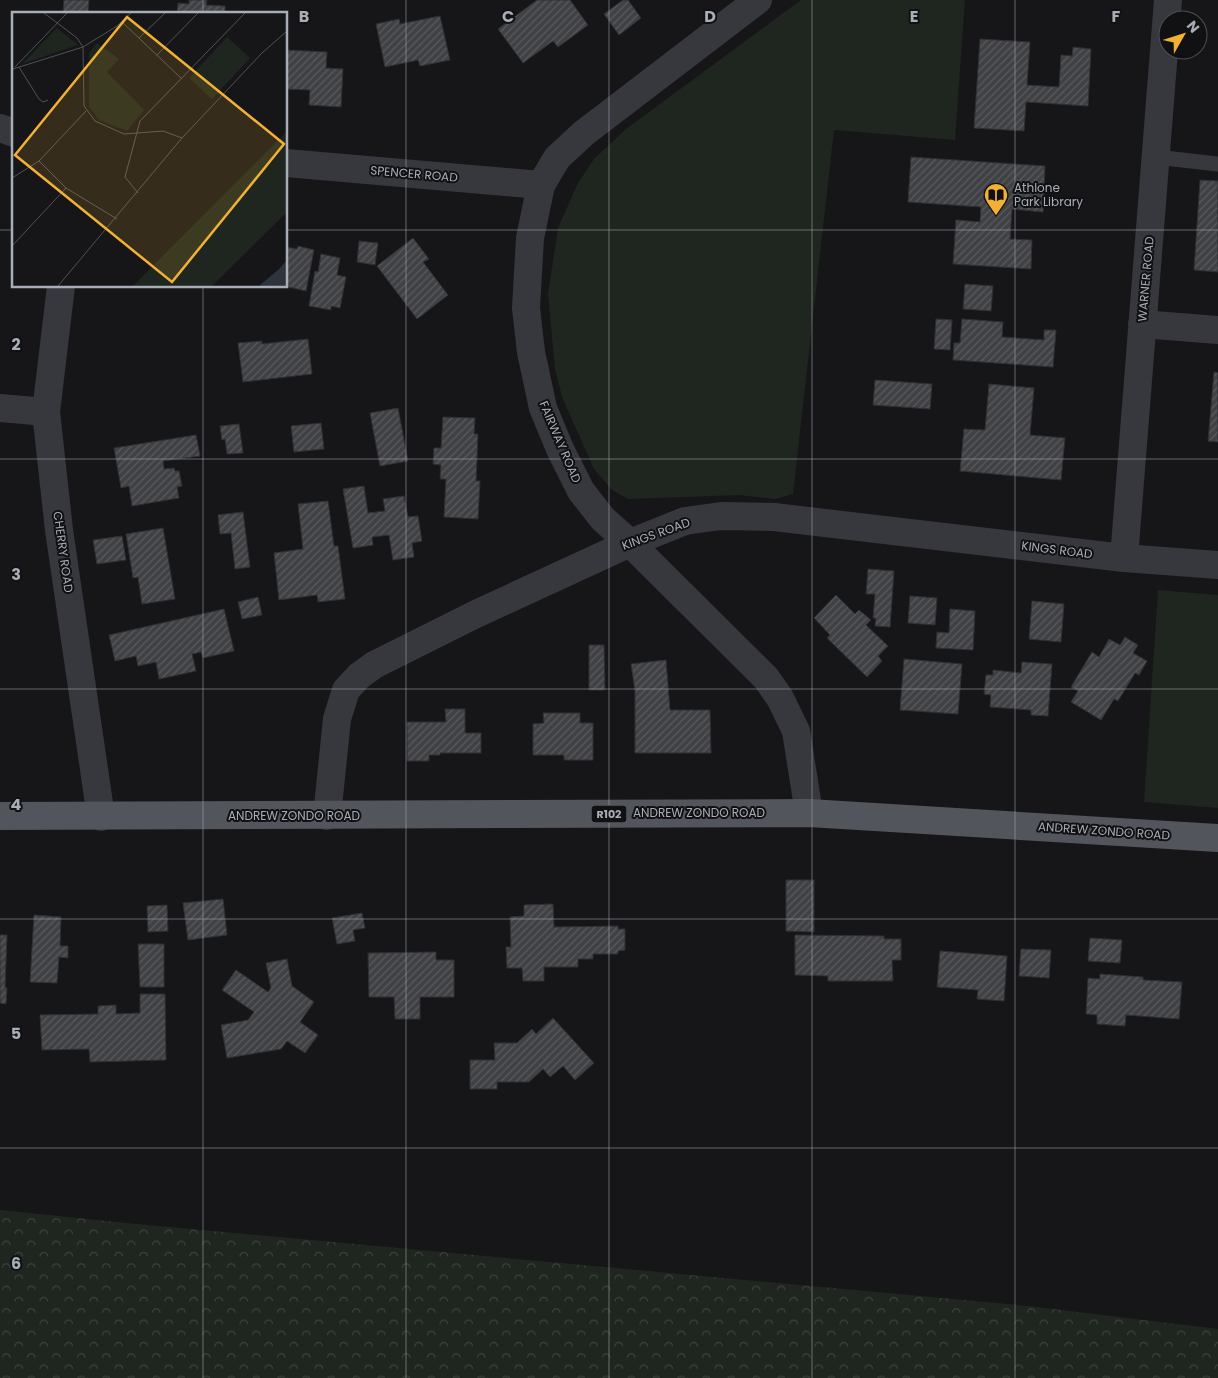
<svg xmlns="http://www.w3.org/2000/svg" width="1218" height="1378" viewBox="0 0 1218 1378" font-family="Poppins,sans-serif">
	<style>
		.forest { fill: url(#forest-crowns) }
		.park { fill: #1e261f }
		.building { fill: url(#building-hatch); stroke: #303034 }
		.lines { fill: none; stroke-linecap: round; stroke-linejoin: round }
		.lane { stroke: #37383d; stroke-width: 15 }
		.street { stroke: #37383d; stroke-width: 28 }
		.primary { stroke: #53555c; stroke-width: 28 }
		.grid { fill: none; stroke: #a8adb8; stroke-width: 1; stroke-opacity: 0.55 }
		.labels { text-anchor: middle; stroke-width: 4; stroke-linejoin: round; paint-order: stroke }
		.shield { fill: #111113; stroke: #7b7e86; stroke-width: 1 }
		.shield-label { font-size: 11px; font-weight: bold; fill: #a8adb8 }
		.street-label { font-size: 12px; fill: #a8adb8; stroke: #111113 }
		.poi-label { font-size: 12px; fill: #a8adb8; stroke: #111113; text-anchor: start }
		.inset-road { fill: none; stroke: #505258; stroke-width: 1 }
		.view { fill: #f2b134; fill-opacity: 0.15; stroke: #f2b134; stroke-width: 2.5 }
		.inset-edge { fill: none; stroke: #a8adb8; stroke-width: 2.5 }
		.grid-label { font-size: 16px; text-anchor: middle; font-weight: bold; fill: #a8adb8; stroke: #111113; stroke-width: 4; stroke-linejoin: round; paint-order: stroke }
	</style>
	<defs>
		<pattern id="forest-crowns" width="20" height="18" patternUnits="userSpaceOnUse" patternTransform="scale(1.25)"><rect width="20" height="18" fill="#1e261f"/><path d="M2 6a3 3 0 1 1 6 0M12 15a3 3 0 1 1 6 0" fill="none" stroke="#3c433d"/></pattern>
		<pattern id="building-hatch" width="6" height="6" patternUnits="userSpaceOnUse" patternTransform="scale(1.25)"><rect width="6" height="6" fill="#404145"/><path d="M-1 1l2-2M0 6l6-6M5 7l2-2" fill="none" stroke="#595a5e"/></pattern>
	</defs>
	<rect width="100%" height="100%" fill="#161618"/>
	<!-- forest -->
	<path class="forest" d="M0,1210l126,13 902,83 190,23v49h-1218z"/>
	<!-- park -->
	<path class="park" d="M801,0h164l-10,140 -121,-10 -41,364 -18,5 -36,-4 -111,4 -16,-9 -18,-21 -32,-72 -7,-28 -7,-75 10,-66 20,-45 16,-24 32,-30z
		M1158,590l60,5v213l-74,-6z"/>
	<!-- building -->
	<path class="building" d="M64,0h25l-1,14h-25z
		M189,0h18l-1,5 19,1v8h-48l1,-11 11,1z
		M537,0h33l18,25 -30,22 -5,-6 -30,22 -25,-34z
		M623,0h5l13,18 -22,17 -15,-21z
		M440,16l10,44 -30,6 -2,-6 -33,7 -9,-43 23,-5 1,5z
		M980,39l50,3 -3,43 32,2 2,-32 11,1 1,-9 18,2 -3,57 -62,-4 -2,29 -50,-3z
		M286,50l41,2 -1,16 17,1 -2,38 -32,-2 1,-15 -24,-1z
		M911,157l134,9 -2,46 -31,-3 -2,30 22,1 -1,29 -78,-5 3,-44 24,2 1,-15 -73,-5z
		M1200,180l18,1v91l-24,-2z
		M413,238l16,21 -6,3 25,33 -31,24 -40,-53z
		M359,241l19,2 -3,22 -18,-3z
		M298,246l16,4 -8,41 -22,-5h2v-39l11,2z
		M321,254l19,4 -3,17 9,2 -6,31 -9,-2v4l-22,-4 6,-35 3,1z
		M965,284l28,2 -2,25 -28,-2z
		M936,319l16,1 -2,30 -16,-1z
		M962,319l41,3 -1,15 42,3v-10h12l-3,37 -100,-7 1,-17h6z
		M308,339l4,35 -69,8 -5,-39 24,-2v3z
		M1214,372l4,1v69l-10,-1z
		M875,380l57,4 -2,25 -57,-4z
		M989,384l45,4 -4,47 35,3 -4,42 -101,-9 4,-42 21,1z
		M398,408l10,53 -28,5 -10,-53z
		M443,417l32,1 -1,16h4l-2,47h4l-2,38 -34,-2 2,-38h-6l1,-14 -8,-1 1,-16h7z
		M321,423l3,26 -30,3 -3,-26z
		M239,424l4,29 -16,1 -2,-15 -3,1 -2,-14z
		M196,435l4,21 -37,5 1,8 10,-1 1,3h4l3,15 -5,1 2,11 -47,8 -3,-20 -8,2 -7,-40z
		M364,486l4,27 17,-2 -2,-12 21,-3 4,21 10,-1 4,25 -10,2 2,14 -21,3 -4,-25 -17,2 1,8 -20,3 -10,-59z
		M328,501l6,45h4l7,53 -27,3 -1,-7 -38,5 -5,-47 29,-4 -5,-45z
		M243,512l7,55 -15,2 -4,-36 -11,1 -2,-19z
		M163,528l12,71 -33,5 -4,-27 -5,1 -7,-44z
		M122,536l4,24 -29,4 -4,-24z
		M868,569l26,2 -4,56 -15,-1 1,-8h-3l2,-24h-9z
		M836,595l19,19 4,-4 12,10 -5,5 22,21 -10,10 4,5 -15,16 -40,-39 3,-3 -16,-17z
		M910,596l27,2 -2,27 -27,-2z
		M258,597l4,18 -20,4 -4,-17z
		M1032,601l32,3 -3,38 -32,-3z
		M224,609l10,42 -31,7 -2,-6 -9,2 4,17 -37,8 -3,-17 -18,4 -2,-10 -21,5 -6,-26z
		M950,609l25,2 -2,39 -37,-2 1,-16 12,1z
		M1125,637l13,8 -5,8 14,8 -8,14 -4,-2 -17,28 -4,-2 -13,21 -30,-18 7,-11 -7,-4 21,-35 7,5 10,-18 11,6z
		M589,645h15l1,45h-16z
		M904,659l58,5 -4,50 -58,-4z
		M666,660l4,50h40l1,43h-76v-62l-4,-27z
		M1022,662l30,2 -4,52 -17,-1v-5l-41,-3 1,-12 -7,-1 2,-19h7v-5l28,3z
		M445,709h20v24h16v20h-41v2h-11v6h-22v-39h39z
		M543,713h37v10h13v37h-29v-5h-31v-31l11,-1z
		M786,880h28v52l-28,-1z
		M223,899l4,36 -39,5 -5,-37z
		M553,904l1,23 64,-1v3h7v21l-7,1v3h-25v5h-15v8h-34v14h-21l-1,-13h-15l-1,-21h5l-1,-30 14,-1v-11z
		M167,905l1,26 -20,1 -1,-26z
		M362,913l3,15 -12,2 2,11 -18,3 -5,-26z
		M34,915l27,2 -1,29h8v12l-9,-1 -2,26 -27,-1z
		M0,935h7l-2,52 2,1 -1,16 -6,-1z
		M795,935l89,1v3h17v21h-9l1,21h-65v-5l-33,-1z
		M1090,938l32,2 -2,23 -32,-2z
		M138,944h26v43h-24z
		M1021,949l30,1 -2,28 -30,-2z
		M940,951l67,5 -3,45 -27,-2 1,-9 -41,-3z
		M436,952v8h18v37h-34v22h-25l-1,-22h-25l-1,-44z
		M287,959l5,27 22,16 -14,20 18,13 -13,18 -18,-12 -6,8 -54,9 -6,-33 27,-5 6,-8 -32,-22 14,-20 32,22 3,-4 -5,-25z
		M1100,974l43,3v3l39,2 -3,37 -53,-4 -1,11 -28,-2v-9l-11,-1 2,-36 12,1z
		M140,994h25l1,66 -76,2 -1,-13 -47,1 -2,-35 58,-1v-8l18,-1v9l24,-1z
		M553,1018l41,45 -19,17 -12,-14 -13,11 -7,-8 -14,13h-32v7h-27v-29h25l-1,-17h23l15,-14 4,5z"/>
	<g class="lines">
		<!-- lane -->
		<path class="lane" d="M1156,157l62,7"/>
		<!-- street -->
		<path class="street" d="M758,0l-174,133 -27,25 -16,27 -11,53 -4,70 5,44 12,56 17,41 21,42 22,28 27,24 136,135 14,20 16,33 13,82
			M0,128l14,5
			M286,163l255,22
			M61,286l-15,126 13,118 42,287
			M1142,324l76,6
			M0,408l46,4
			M1124,558l44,-558
			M327,816l10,-97 9,-29 13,-14 15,-11 102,-51 154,-71 55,-22 36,-5 53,1 350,41 94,7"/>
		<!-- primary -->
		<path class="primary" d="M0,816l809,-3 409,25"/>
	</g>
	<!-- grid -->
	<path class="grid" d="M203,0v14M406,0v1378M609,0v1378M812,0v1378M1015,0v1378M0,230h14M286,230h932M203,286v1092M0,459h1218M0,689h1218M0,919h1218M0,1148h1218"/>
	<!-- icons -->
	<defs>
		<g id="library-pin" transform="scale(1.25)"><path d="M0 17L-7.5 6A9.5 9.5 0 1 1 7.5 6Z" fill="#f2b134" stroke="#111113"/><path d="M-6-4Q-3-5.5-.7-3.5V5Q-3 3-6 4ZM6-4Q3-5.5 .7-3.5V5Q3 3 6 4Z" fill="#111"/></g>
	</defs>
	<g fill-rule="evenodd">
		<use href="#library-pin" x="996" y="195"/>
	</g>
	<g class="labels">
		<!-- shield labels -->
		<rect class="shield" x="591.5" y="805.5" width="35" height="17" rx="4"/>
		<g class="shield-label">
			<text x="609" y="818">R102</text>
		</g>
		<!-- street labels -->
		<g class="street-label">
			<text transform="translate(414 174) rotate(5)" y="4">SPENCER ROAD</text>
			<text transform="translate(1146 279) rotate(-85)" y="4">WARNER ROAD</text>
			<text transform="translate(560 442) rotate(67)" y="4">FAIRWAY ROAD</text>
			<text transform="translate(656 534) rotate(-20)" y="4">KINGS ROAD</text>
			<text transform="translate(1057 550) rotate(7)" y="4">KINGS ROAD</text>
			<text transform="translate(63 552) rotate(82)" y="4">CHERRY ROAD</text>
			<text x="699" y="817">ANDREW ZONDO ROAD</text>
			<text x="294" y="820">ANDREW ZONDO ROAD</text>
			<text transform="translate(1104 831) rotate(4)" y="4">ANDREW ZONDO ROAD</text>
		</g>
		<!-- poi labels -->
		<g class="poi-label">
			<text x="1014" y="192">Athlone<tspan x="1014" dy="14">Park Library</tspan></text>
		</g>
	</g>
	<!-- overview -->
	<g transform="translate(12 12)">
		<rect width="275" height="275" fill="#161618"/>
		<path d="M45,16l21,17 -56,19 34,-35z" fill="#1e261f"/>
		<path d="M275,119v81l-75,74h-79z" fill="#1e261f"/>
		<path d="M215,25l23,21 -38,41 -23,-21zM85,31l22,16 -12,13 37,38 -17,21 -28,-11 -10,-14v-53z" fill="#1e261f"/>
		<path d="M275,248v26h-28l20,-17z" fill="#2c353c"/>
		<path class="inset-road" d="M32,1l33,25 6,9 1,59 11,15 29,13 39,-3 19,7M110,10l60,57M127,26l26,-25M145,43l41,-42M3,55l52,-54M7,55l20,32 4,3 5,-2M1,57l70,-22 34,-21 14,-13M27,149l27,27 51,31M0,166l27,-17 47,-50M126,181l-13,-16 15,-56 105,-108M0,234l54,-58M46,274l124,-148 80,-85 25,-22"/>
		<path class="view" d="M115,5l157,127 -112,138 -157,-127z"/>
		<rect width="275" height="275" class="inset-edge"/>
	</g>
	<g class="grid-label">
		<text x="304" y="22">B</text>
		<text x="508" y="22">C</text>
		<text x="710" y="22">D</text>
		<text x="914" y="22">E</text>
		<text x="1116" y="22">F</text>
		<text x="16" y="350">2</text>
		<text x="16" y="580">3</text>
		<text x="16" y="810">4</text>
		<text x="16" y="1039">5</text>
		<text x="16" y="1269">6</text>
	</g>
	<!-- north arrow -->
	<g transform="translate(1183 35) rotate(51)"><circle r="24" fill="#111113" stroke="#4d4f55"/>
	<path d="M0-4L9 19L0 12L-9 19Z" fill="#f2b134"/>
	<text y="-8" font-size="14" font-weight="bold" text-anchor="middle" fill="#a8adb8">N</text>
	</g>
</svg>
